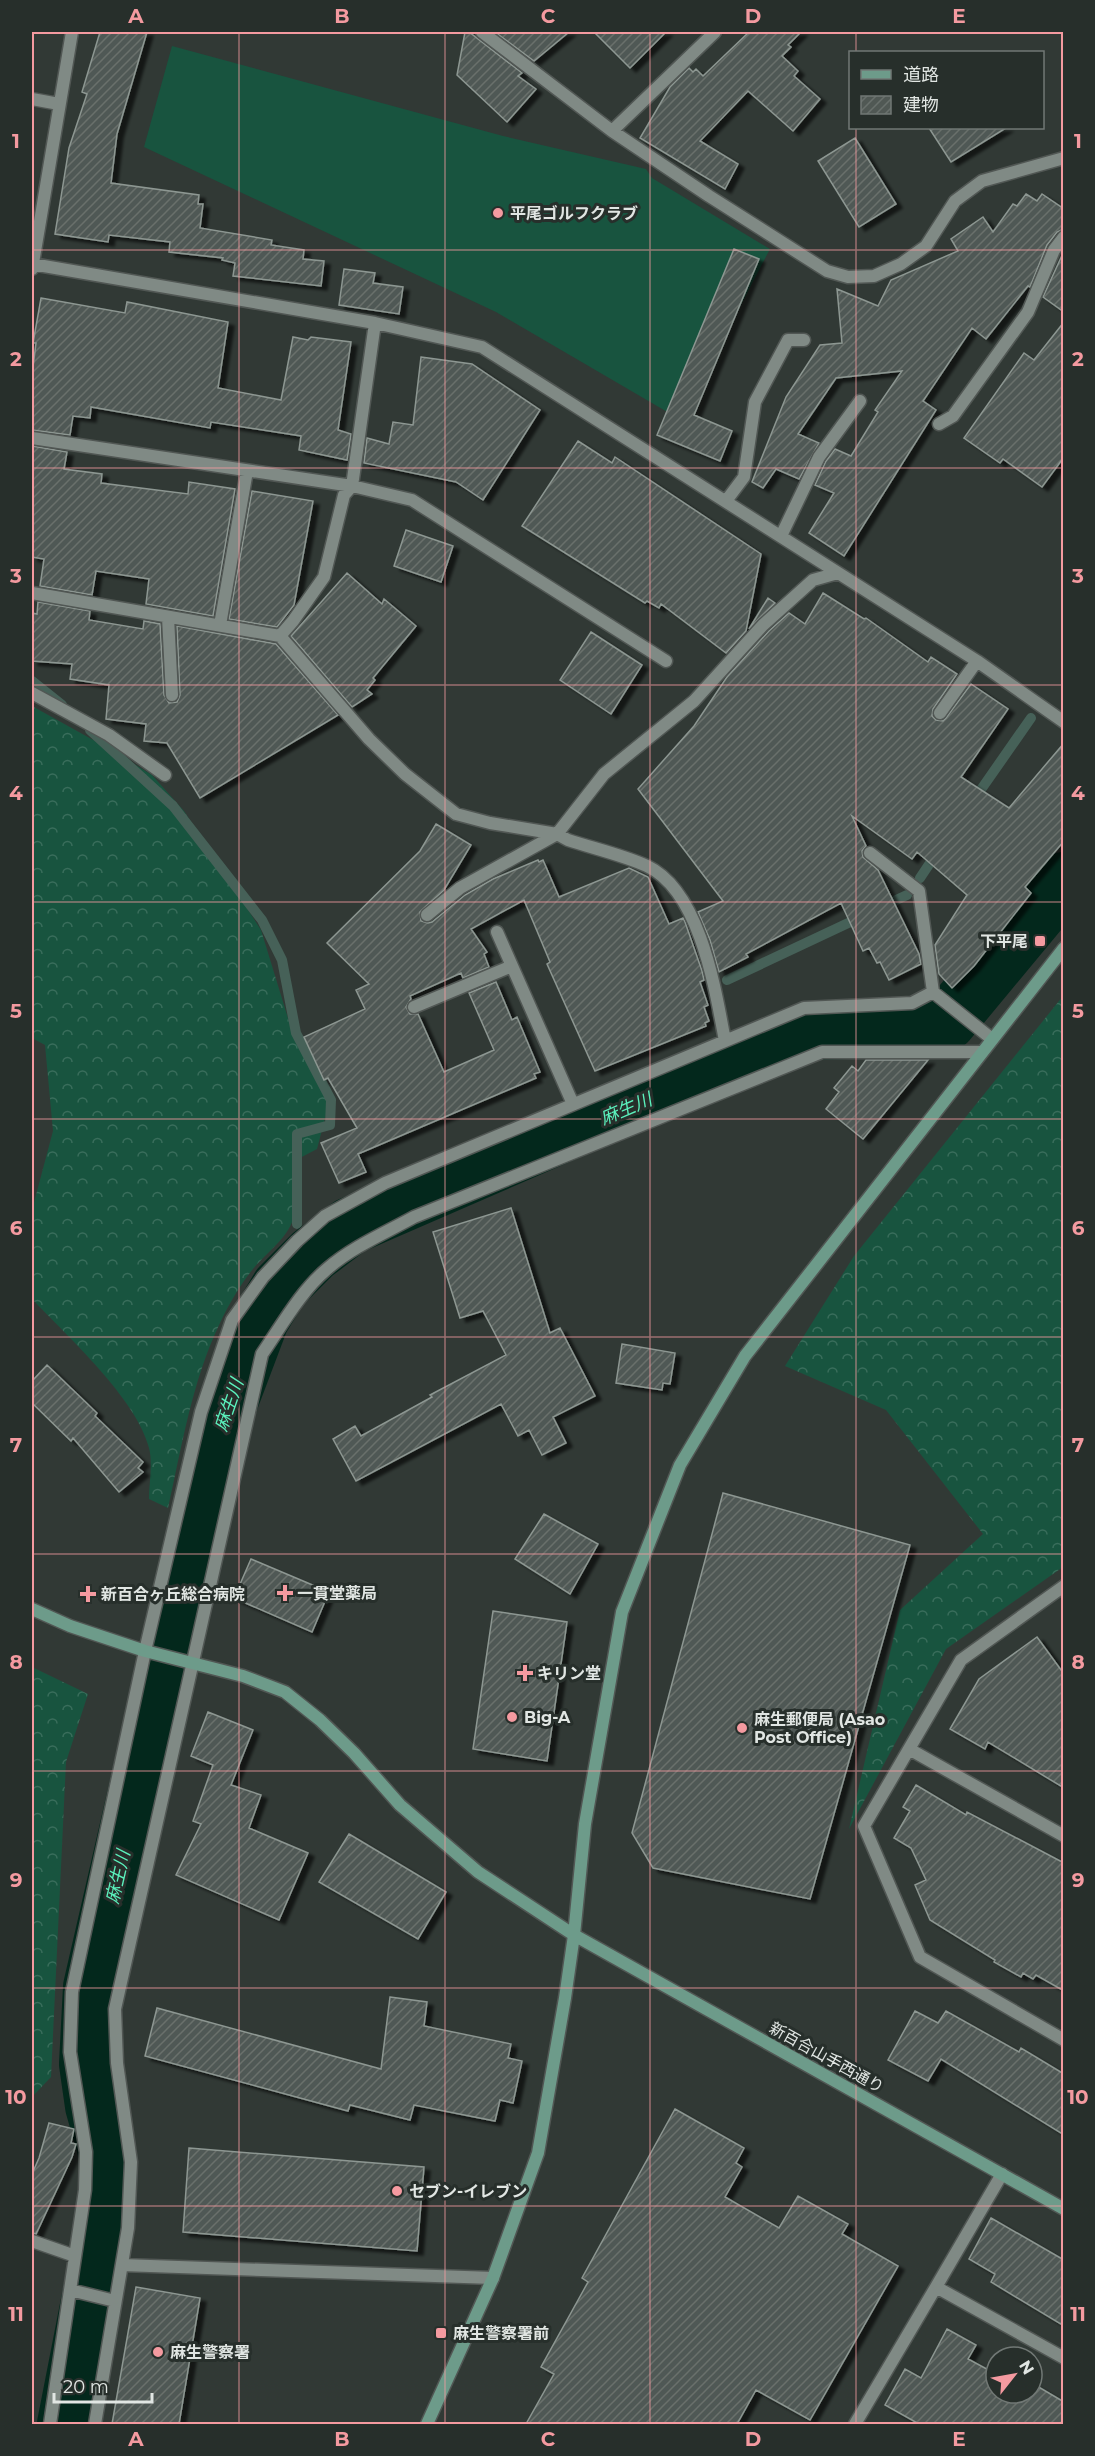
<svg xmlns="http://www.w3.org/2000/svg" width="1095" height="2456" viewBox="0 0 1095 2456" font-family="Montserrat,'Noto Sans JP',sans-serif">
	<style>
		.forest { fill: url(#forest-crowns) }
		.pitch { fill: #18543f }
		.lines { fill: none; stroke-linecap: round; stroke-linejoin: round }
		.stream { stroke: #466158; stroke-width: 10 }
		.river { stroke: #03281c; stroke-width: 58 }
		.building { fill: url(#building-hatch); stroke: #8d9792; stroke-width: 1.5; filter: url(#shadow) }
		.street-casing { stroke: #515754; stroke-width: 15 }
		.secondary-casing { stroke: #515754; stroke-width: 15 }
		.street { stroke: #808a85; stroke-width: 12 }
		.secondary { stroke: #6d9b8a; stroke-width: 12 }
		.grid { fill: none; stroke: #f49aa0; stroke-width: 1.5; stroke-opacity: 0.55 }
		.poi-dot { fill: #f49aa0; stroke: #272f2b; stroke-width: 2 }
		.labels { text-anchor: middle; stroke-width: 6; stroke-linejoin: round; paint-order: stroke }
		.poi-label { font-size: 16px; font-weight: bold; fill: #e1e6e3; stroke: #272f2b; text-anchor: start }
		.street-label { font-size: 16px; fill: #e1e6e3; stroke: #272f2b }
		.water-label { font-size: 18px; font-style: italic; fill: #5bf2bd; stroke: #272f2b }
		.neatline { fill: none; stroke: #f49aa0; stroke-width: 2 }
		.grid-label { font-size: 20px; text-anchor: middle; font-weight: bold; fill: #f49aa0 }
	</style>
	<defs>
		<pattern id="forest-crowns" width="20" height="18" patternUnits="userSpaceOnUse" patternTransform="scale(1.5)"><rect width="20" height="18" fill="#18543f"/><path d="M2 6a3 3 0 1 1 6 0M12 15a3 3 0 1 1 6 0" fill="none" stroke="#396d5b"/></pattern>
		<pattern id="building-hatch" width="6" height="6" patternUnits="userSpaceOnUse" patternTransform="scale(1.5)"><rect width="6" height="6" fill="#505854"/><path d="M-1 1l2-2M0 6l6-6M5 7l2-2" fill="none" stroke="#69706c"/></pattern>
		<filter id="shadow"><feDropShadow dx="6" dy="4" stdDeviation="1.5" flood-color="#0009"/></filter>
	</defs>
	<rect width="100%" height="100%" fill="#313935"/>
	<!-- forest -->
	<path class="forest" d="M32,706l81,45 39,24 32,36 77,119 30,98 39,71 -13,50 -21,11c-1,18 2,41 -3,59 -5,19 -28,35 -40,50 -13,16 -24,35 -33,54 -28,58 -38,123 -52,185l-19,-9c0,-16 4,-36 0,-51 -12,-49 -82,-112 -117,-149v-89l21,-79 -8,-86 -13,-7z
		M1063,996v571l-117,82 -97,180 51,-219 83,-76 -97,-124 -101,-44 69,-110z
		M32,1667l56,27 -22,68 -15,315 -19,20z"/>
	<!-- pitch -->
	<path class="pitch" d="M172,46l331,90 143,33 6,9 118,71 -89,171 -185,-108 -352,-165z"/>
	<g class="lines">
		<!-- stream -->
		<path class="stream" d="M32,681l30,24
			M90,730l83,76 89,114 20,40 14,73 35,67 -1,25 -33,9v90
			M973,801l58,-83
			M920,878l18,-27
			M881,907l26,-12
			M727,980l134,-63"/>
		<!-- river -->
		<path class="river" d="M66,2424l41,-210 1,-59 -14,-49 -6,-42 4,-77 131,-569 37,-98 20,-33 33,-33 37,-28 232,-101 228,-94 119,-3 18,-6 117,-141"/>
	</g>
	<!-- building -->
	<path class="building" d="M100,32h47l-30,102 -6,49 88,12 -1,9h5l-3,24 72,12 -1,5 33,5 -1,9 21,2 -3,25 -88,-10 2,-13 -13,-3 1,-2 -54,-6 1,-10 -61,-7 -1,7 -53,-8 14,-86 18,-54 -5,-2z
		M465,32h4l53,41 -4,3 18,13 -29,33 -50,-47z
		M495,32h74l-35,29z
		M594,32h72l-36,36z
		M749,32h52l-13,13 3,2 -9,9 16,15 -4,5 26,23 -27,32 -45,-40 -48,50 38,23 -13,25 -85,-51 30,-51 19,-19 4,4 3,-3 7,7z
		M929,128h77l-55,34z
		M855,138l41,66 -37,23 -41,-66z
		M1026,194l11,7 5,-7 22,15v20l-7,3 -10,13 -17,42 -2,-1 -42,53 -14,-11 -49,73 13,9 -92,146 -35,-23 25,-40 -19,-8 11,-24 9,-12 16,7 27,-44 -3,-2 27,-39 -66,7 -38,56 21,9 -20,36 -23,-10 -13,19 -11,-6 34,-85 34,-52 22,-2 -5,-54 41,17 13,-26 67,-29 -7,-12 32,-22 10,15 20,-28 4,2z
		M734,249l25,10 -65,156 38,16 -12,30 -63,-26z
		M1064,251v61l-21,-15z
		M344,269l31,4 -2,10 30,4 -4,27 -60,-9z
		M41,298l84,15 2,-11 101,20 -10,66 63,12 12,-63 15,3 3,-3 40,5 -13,88 13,4 -4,26 -48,-10 2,-14 -90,-14 -1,6 -119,-21 -1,11 -17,-2 -3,19 -38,-5v-55l4,-32h-3z
		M1064,322v135l-22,30 -39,-28 -3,4 -36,-25 60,-85 10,7z
		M421,357l51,7 68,46 -57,90 -27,-18 -92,-19 3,-25 22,6 4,-22 20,3z
		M578,441l34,22 3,-6 146,97 -15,77 -20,22 -65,-49 -2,4 -12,-7 -2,2 -123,-77z
		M32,446l35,6 -3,17 38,5 -1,9 87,11 1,-12 46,7 -22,127 -67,-12 3,-25 -53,-8 -4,24 -52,-9 4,-27 -12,-2z
		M252,491l61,10 -19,104 -17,22 -48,-8z
		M406,530l47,16 -12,36 -47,-16z
		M347,573l35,31 2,-5 32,27 -43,52 2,2 -8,10 5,4 -20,13 -61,-71z
		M823,593l41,26 2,-1 62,44 3,-5 26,17 -24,35 -1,7 4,4 7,1 3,-3 25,-34 37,25 -47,68 48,31 55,-65v98l-39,46 6,6 -57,73 -22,22 -13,-14 -4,-29 32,-50 -50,-43 -5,7 -60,-43 14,30 -4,5 1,6 15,13 41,84 2,10 -32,16 -9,-18 -3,1 -8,-15 -6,3 -22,-48 -95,51 2,3 -29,15 -9,-32 -12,-28 25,-11 -85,-112 56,-63 33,-49 42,-46 20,-18 16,11z
		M768,598l7,5 -26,26z
		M38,602l52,9 -1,9 54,9 1,-8 16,3 4,71 5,8 8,-1 3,-7 -3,-69 99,18 62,71 -138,83 -33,-55 -23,-2 2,-17 -40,-5 3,-34 -39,-6 2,-15 -40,-3v-48l5,1z
		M591,632l51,33 -31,49 -51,-34z
		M436,824l35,21 -27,45 -24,22 1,9 7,2 4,-1 33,-27 28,-16 45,-19 1,2 4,-2 16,37 70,-29 19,9 21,47 14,-6 2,4 17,49 2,9 -4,2 8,23 -4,2 5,14 -4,2 1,3 -111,45 -48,-107 3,-2 -26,-62 -53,29 16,23 -3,2 5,13 -26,11 -2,-5 -51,23 1,3 -5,8 4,7h8l26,58 50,-22 -25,-57 27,-11 16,38 5,-3 23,55 -6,2 2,4 -178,76 8,18 -27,11 -18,-40 36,-15 -29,-50 -4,2 -20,-43 61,-28 -9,-19 13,-6 -42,-41 93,-92z
		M866,1060h62l-65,79 -37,-30 13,-17 -5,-4 18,-22 6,5z
		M511,1208l39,125 10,-5 35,68 -42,21 13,26 -24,12 -13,-25 -11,6 -17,-32 -145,77 -23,-42 22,-13 6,10 71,-39 -2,-2 76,-40 -23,-44 -23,7 -27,-86z
		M622,1344l53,9 -5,31 -7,-1 -1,7 -46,-7z
		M47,1365l50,48 -2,3 48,46 -5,6 5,4 -24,20 -46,-54 -2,3 -39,-38v-22z
		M723,1493l187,52 -100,354 -157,-31 -21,-35z
		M544,1514l54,30 -28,50 -55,-35z
		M251,1559l78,33 -17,40 -78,-34z
		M493,1611l74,11 -20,139 -74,-12z
		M1037,1637l27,37v114l-76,-46 -3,7 -35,-20 29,-50z
		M208,1712l45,18 -22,55 30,10 -12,33 59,25 -29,67 -103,-45 25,-51 -8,-3 20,-56 -22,-9z
		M916,1785l50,30 1,-3 97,51v128l-28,-16 -3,4 -10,-6 -2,4 -27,-15 1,-2 -65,-40 -15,-35 11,-5 -15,-32 -17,-10 16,-27 -7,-4z
		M349,1834l97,58 -28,47 -99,-57z
		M390,1997l37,5 -3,24 87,18 -3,14 14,3 -9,42 -13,-3 -5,21 -81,-16 -4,15 -60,-15 -2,6 -203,-55 12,-48 224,61z
		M915,2011l23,12 8,-12 73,41 2,-4 43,26v61l-123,-76 -13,22 -40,-21z
		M675,2109l69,39 -8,15 6,4 -17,30 54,31 19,-32 50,28 -6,10 56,32 -88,154 -54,-30 -19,34h-211l28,-50 -13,-7 47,-85 -6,-4z
		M49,2123l25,6 -3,14 5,1 -4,13 -36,77 -4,-1v-59l7,-16z
		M189,2148l235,19 -7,84 -234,-19z
		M991,2218l73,42v66l-73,-44 4,-8 -26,-15z
		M136,2287l64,11 -21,126h-67z
		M947,2329l29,16 -8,14 28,15v19h36v-10l32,19v22h-145l-34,-19 20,-36 16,9z"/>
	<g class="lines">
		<!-- street casing -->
		<g class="street-casing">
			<path id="street" d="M482,32l130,99 97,65 118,75 21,6 26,-1 27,-12 25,-18 29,-45 27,-20 82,-23
				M32,99l27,5
				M612,131l103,-99
				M32,264l343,59 107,24 495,314 87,61
				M32,269l40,-237
				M939,424l14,-8 75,-104 26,-62 10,-13
				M32,438l320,48 60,14 254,161
				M726,501l18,-24 11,-75 33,-62h16
				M781,536l38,-79 41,-56
				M32,593l248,43 89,103 36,35 51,40 34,9 67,11 11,6c24,8 55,15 79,26 53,25 68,122 78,175
				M168,617l4,78
				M220,625l27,-154
				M280,636l13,-15 31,-44 20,-82 8,-9 23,-163
				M32,693l77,42 56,40
				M940,713l37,-52
				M870,853l49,38 14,101
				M427,915l33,-27 97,-54 47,-60 90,-73 69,-76 50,-45 25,-7
				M497,932l15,34
				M414,1007l98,-41 61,138
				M1064,1586l-103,74 -97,166 56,131 144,83
				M909,1749l155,87
				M1002,2174l-66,113 128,71
				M32,2241l43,15
				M122,2265l371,13
				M70,2290l45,11
				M50,2424l35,-234 1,-38 -16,-100 2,-60 73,-341 56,-239 31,-92 31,-43 34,-36 28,-25 60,-33 419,-175 108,-5 21,-11 59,47
				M95,2424l33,-196 3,-66 -14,-99 -2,-54 147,-655c20,-29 38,-62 65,-85 25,-22 58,-36 87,-52l408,-165h160
				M855,2424l81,-137"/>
		</g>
		<!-- secondary casing -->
		<g class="secondary-casing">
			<path id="secondary" d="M32,1609l38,17 75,25 98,25 42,16 35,28 34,33 46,52 78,67 96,63 490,274
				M427,2424l66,-146 45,-125 27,-155 9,-63 11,-111 37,-212 58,-147 65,-109 319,-408"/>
		</g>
		<!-- street -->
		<use href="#street" class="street"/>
		<!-- secondary -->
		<use href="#secondary" class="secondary"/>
	</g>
	<!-- grid -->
	<path class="grid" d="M239,32v2392M445,32v2392M650,32v2392M856,32v20M856,128v2296M32,250h1032M32,468h1032M32,685h1032M32,902h1032M32,1119h1032M32,1337h1032M32,1554h1032M32,1771h1032M32,1988h1032M32,2206h1032"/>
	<!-- markers -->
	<g class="poi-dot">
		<circle cx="498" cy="213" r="6"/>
		<rect x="1034" y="935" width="12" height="12" rx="3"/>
		<path d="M282 1584h6v6h6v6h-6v6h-6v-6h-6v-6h6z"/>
		<path d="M85 1585h6v6h6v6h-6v6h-6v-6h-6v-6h6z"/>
		<path d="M522 1664h6v6h6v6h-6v6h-6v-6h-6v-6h6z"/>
		<circle cx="512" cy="1717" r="6"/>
		<circle cx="742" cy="1728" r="6"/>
		<circle cx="397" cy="2191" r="6"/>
		<rect x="435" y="2327" width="12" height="12" rx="3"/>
		<circle cx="158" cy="2352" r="6"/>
	</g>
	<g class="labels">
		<!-- poi labels -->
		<g class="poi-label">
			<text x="510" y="219">平尾ゴルフクラブ</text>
			<text x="1028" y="947" text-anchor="end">下平尾</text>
			<text x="297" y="1599">一貫堂薬局</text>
			<text x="101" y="1600">新百合ヶ丘総合病院</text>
			<text x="537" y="1679">キリン堂</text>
			<text x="524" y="1723">Big-A</text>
			<text x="754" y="1725">麻生郵便局 (Asao<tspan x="754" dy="18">Post Office)</tspan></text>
			<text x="409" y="2197">セブン-イレブン</text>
			<text x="453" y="2339">麻生警察署前</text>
			<text x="170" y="2358">麻生警察署</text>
		</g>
		<!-- street labels -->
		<g class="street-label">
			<text transform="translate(827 2057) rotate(29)" y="6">新百合山手西通り</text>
		</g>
		<!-- water labels -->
		<g class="water-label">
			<text transform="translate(626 1109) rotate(-23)" y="6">麻生川</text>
			<text transform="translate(229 1405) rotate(-71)" y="6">麻生川</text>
			<text transform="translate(118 1877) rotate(-77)" y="6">麻生川</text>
		</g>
	</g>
	<!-- border -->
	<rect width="1095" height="2456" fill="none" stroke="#272f2b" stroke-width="66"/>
	<!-- legend -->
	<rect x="849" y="51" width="195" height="78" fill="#272f2b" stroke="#717875" stroke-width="1.5"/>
	<rect x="861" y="70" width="30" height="9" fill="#6d9b8a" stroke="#717875" stroke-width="1.5"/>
	<text x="903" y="81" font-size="18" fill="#e1e6e3">道路</text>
	<rect x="861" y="96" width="30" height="18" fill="url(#building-hatch)" stroke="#717875" stroke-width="1.5"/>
	<text x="903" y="111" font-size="18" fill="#e1e6e3">建物</text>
	<!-- north arrow -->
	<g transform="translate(1014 2375) rotate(59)"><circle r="28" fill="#272f2b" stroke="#717875" stroke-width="1.5"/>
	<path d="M0-4.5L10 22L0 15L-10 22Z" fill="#f49aa0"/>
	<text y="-9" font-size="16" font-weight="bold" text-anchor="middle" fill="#e1e6e3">N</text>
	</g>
	<!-- scale -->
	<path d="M54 2393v9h98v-9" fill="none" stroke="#e1e6e3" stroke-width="3"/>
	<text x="63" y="2393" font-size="18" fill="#e1e6e3" stroke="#272f2b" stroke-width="4.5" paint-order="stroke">20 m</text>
	<rect x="33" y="33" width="1029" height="2390" class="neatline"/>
	<g class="grid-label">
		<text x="136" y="23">A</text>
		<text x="342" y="23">B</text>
		<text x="548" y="23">C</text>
		<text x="753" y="23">D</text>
		<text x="959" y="23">E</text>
		<text x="16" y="148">1</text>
		<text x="1078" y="148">1</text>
		<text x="16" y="366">2</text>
		<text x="1078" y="366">2</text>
		<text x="16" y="583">3</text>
		<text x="1078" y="583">3</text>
		<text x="16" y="800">4</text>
		<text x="1078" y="800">4</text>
		<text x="16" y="1018">5</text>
		<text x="1078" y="1018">5</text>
		<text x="16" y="1235">6</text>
		<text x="1078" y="1235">6</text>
		<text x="16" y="1452">7</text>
		<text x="1078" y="1452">7</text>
		<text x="16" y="1669">8</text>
		<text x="1078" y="1669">8</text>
		<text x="16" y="1887">9</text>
		<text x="1078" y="1887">9</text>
		<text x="16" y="2104">10</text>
		<text x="1078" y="2104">10</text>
		<text x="16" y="2321">11</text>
		<text x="1078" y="2321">11</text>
		<text x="136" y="2446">A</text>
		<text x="342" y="2446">B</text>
		<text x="548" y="2446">C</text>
		<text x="753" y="2446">D</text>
		<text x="959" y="2446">E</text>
	</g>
</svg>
